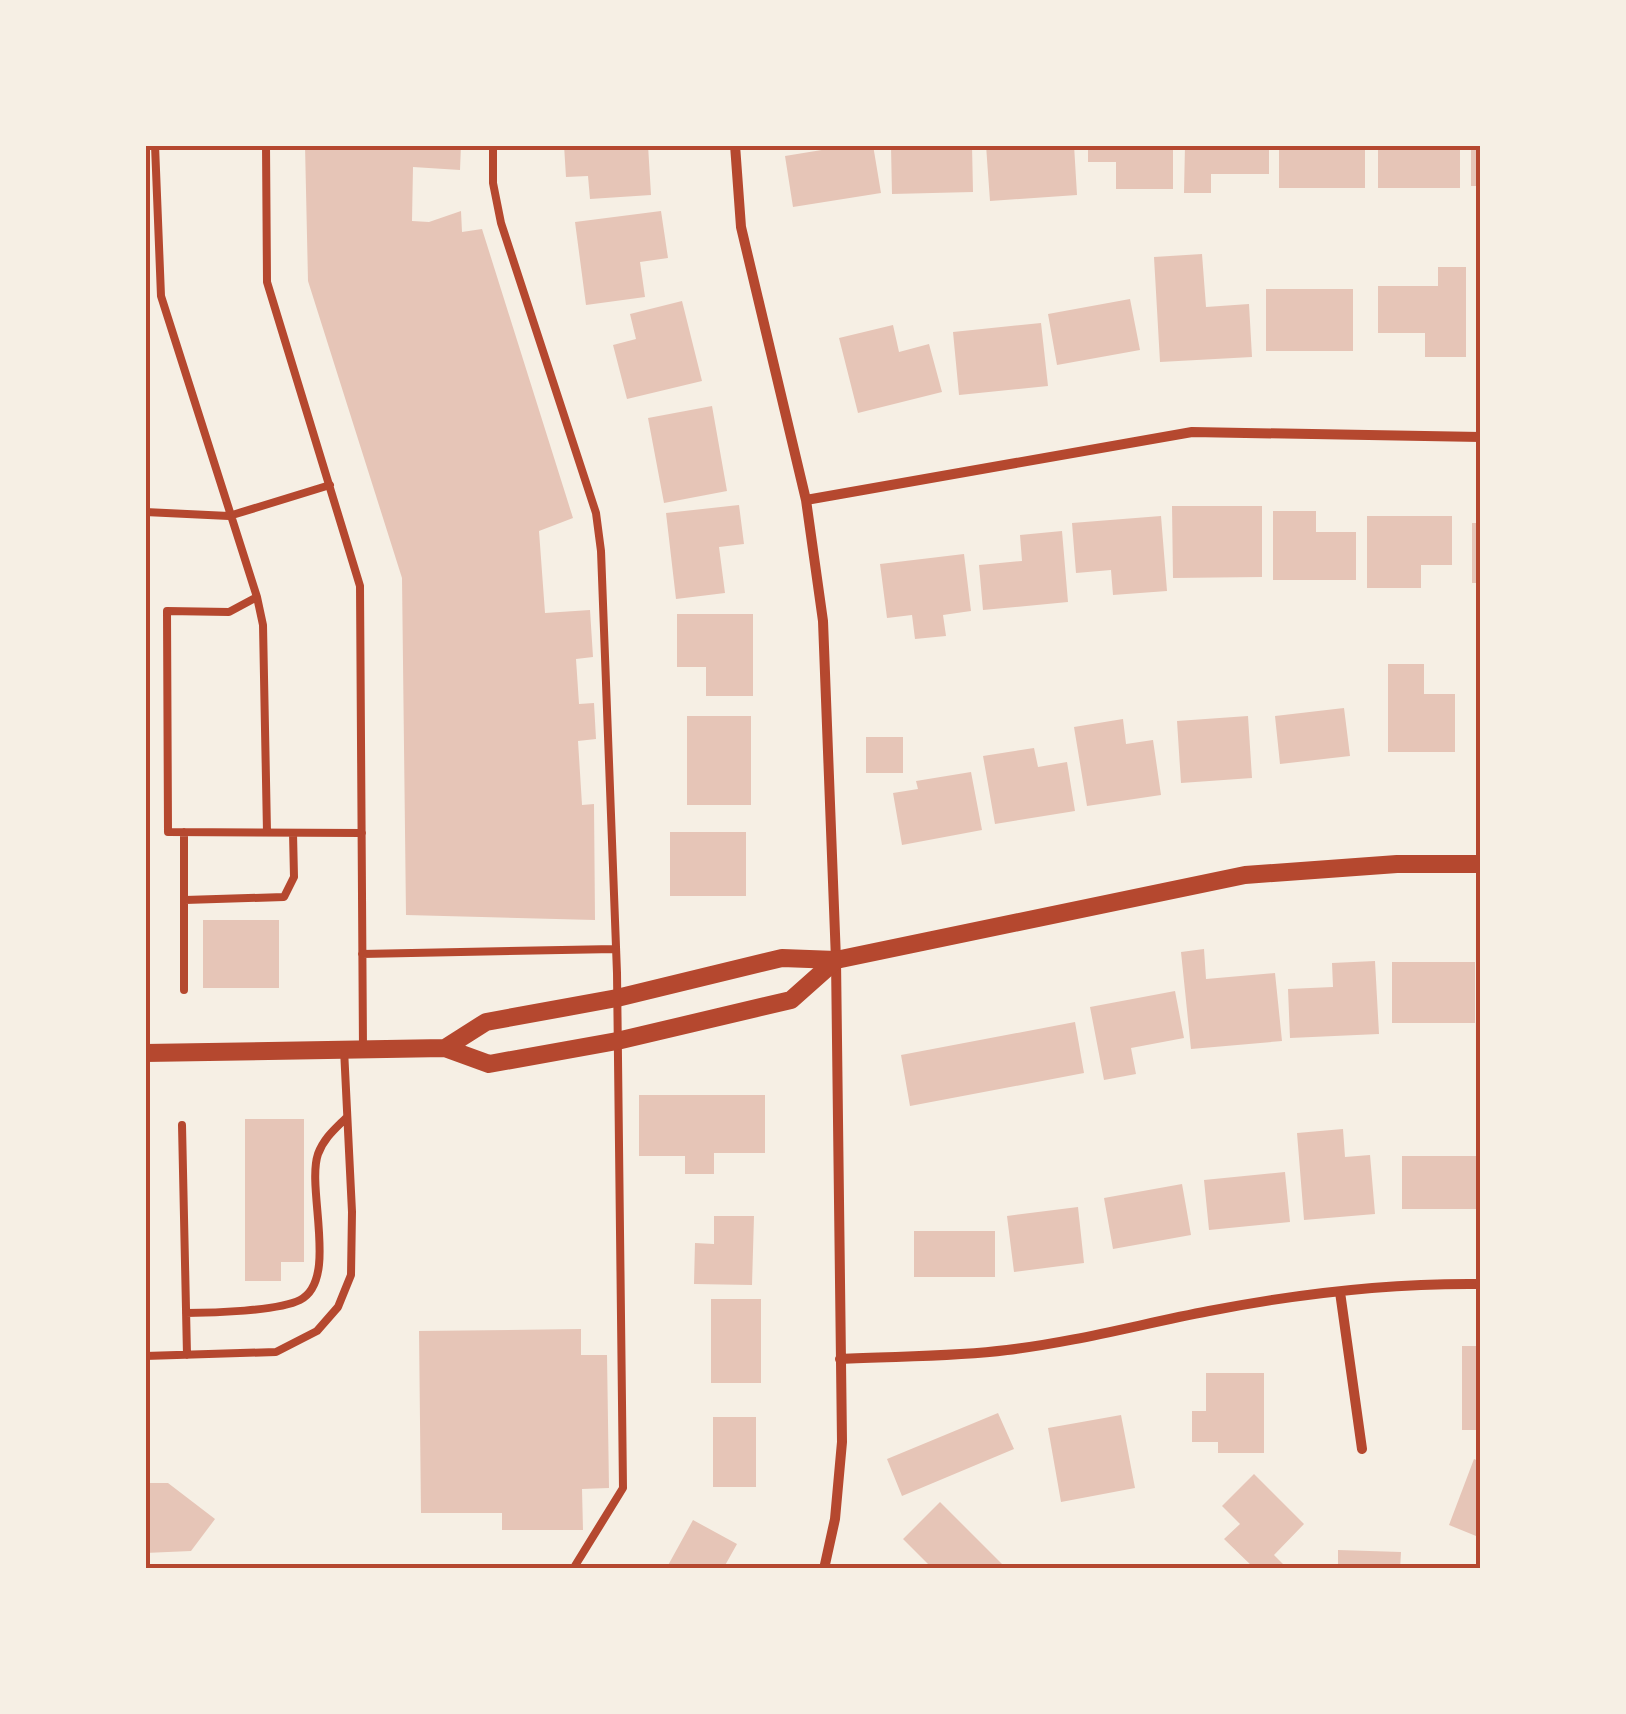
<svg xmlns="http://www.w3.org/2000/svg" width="1626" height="1714" viewBox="0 0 1626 1714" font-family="Arial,sans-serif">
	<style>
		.building { fill: #e6c5b7 }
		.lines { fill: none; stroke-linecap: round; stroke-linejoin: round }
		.service { stroke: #b5482f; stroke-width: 8 }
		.minor { stroke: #b5482f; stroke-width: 10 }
		.tertiary { stroke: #b5482f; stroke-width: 18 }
		.neatline { fill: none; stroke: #b5482f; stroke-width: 4 }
	</style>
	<rect width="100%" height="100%" fill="#f6efe4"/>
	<!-- building -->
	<path class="building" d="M305,145h156l-1,25 -47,-3 -1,54 17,1 32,-11 1,21 20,-3 91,289 -34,13 6,82 45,-3 3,47 -17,2 3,45 15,-1 2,36 -18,2 4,64 12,-1 1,116 -189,-5 -4,-337 -94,-297z
		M564,145h84l3,50 -61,4 -2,-23 -22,1z
		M839,145h34l8,48 -88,14 -8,-51 55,-9z
		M972,145l1,47 -81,2 -1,-47z
		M986,145h88l3,50 -87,6z
		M1088,145h85v44h-57v-27h-28z
		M1185,145h84v29h-58v19h-27z
		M1279,145h86v43h-86z
		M1378,145h82v43h-82z
		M1471,145h10v41h-10z
		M661,211l7,47 -28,4 5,35 -59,8 -11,-83z
		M1202,254l4,53 43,-3 3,53 -92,5 -6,-105z
		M1438,267h28v90h-41v-24h-47v-47h60z
		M1266,289h87v62h-87z
		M1130,299l10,51 -83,15 -9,-51z
		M682,301l20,80 -75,18 -14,-54 23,-6 -6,-25z
		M1041,323l7,63 -89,9 -6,-63z
		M893,325l6,27 30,-8 13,48 -84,21 -19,-75z
		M712,406l15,85 -63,12 -16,-85z
		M739,505l5,39 -25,3 6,46 -49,6 -10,-86z
		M1172,506h90v71l-89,1z
		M1273,511h43v21h40v48h-83z
		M1161,516l6,75 -54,4 -2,-25 -35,3 -4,-50z
		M1367,516h85v49h-31v23h-54z
		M1472,523h9v60h-9z
		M1062,531l6,71 -85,8 -4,-45 43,-4 -2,-26z
		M964,554l7,57 -28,4 3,21 -31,3 -3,-24 -25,3 -7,-54z
		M677,614h76v82h-47v-29h-29z
		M1388,664h36v30h31v58h-67z
		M1344,708l6,48 -70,8 -5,-48z
		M687,716h64v89h-64z
		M1248,716l4,62 -71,5 -4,-62z
		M1123,719l3,25 27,-4 8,55 -74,11 -13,-79z
		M866,737h37v36h-37z
		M1034,748l4,19 29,-5 8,49 -80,13 -12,-68z
		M971,772l11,58 -80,15 -9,-52 25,-4 -2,-8z
		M670,832h76v64h-76z
		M203,920h76v68h-76z
		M1204,949l2,30 69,-6 7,68 -91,8 -10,-97z
		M1375,961l4,73 -89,4 -2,-49 45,-2 -1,-24z
		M1392,962h83v61h-83z
		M1175,991l9,47 -53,10 5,26 -32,6 -14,-73z
		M1075,1022l9,51 -174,33 -9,-51z
		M639,1095h126v58h-51v21h-29v-18h-46z
		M245,1119h59v143h-23v19h-36z
		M1343,1129l2,28 25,-2 5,59 -71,6 -7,-87z
		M1402,1156h78v53h-78z
		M1285,1172l5,50 -81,8 -5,-50z
		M1182,1184l9,51 -78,14 -9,-51z
		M1078,1207l6,56 -70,9 -7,-56z
		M714,1216h40l-2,69 -58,-1 1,-41 19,1z
		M914,1231h81v46h-81z
		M711,1299h50v84h-50z
		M581,1329v26h26l2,133 -27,1 1,41h-81v-17h-81l-2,-182z
		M1462,1346h19v84h-19z
		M1206,1373h58v80h-46v-11h-26v-31h14z
		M998,1413l16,36 -112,47 -15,-37z
		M1121,1415l14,73 -74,14 -13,-74z
		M713,1417h43v70h-43z
		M1474,1459l7,3v76l-32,-13z
		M1254,1474l50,50 -30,31 14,14h-33l-31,-30 16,-15 -18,-18z
		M145,1483h23l47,36 -24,32 -46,2z
		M940,1502l67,67h-74l-30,-30z
		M693,1520l44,24 -14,25h-57z
		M1338,1550l63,2 -1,17h-62z"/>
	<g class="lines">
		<!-- service -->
		<path class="service" d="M155,145l6,151 96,301 -28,15 -62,-1 1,221 194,1
			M266,145l1,137 93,304 3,463
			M493,145v38l8,40 95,290 5,38 16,422 6,515 -50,81
			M145,512l84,4 101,-31
			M257,597l6,28 4,207
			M184,832v158
			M185,900l99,-3 10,-20 -1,-44
			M362,954l253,-5
			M182,1125l5,230
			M186,1313c26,0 92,-2 114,-13 39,-20 6,-111 18,-146 6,-16 17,-25 28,-36
			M145,1356l131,-4 41,-21 21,-24 13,-32 1,-63 -8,-163"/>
		<!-- minor -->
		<path class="minor" d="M735,145l6,82 65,273 17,121 13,339 6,482 -7,77 -11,50
			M806,500l386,-68 289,5
			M1340,1292l22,157
			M840,1359c55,-3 112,-2 167,-9 68,-8 134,-26 202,-39 87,-17 184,-28 272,-27"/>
		<!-- tertiary -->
		<path class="tertiary" d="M445,1048l41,-26 131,-24 165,-40 54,2 409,-85 152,-11h84
			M145,1053l300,-5 44,16 128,-23 174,-41 45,-40"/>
	</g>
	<!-- border -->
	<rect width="1626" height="1714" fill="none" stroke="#f6efe4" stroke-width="295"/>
	<rect x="148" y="148" width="1330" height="1418" class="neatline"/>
</svg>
